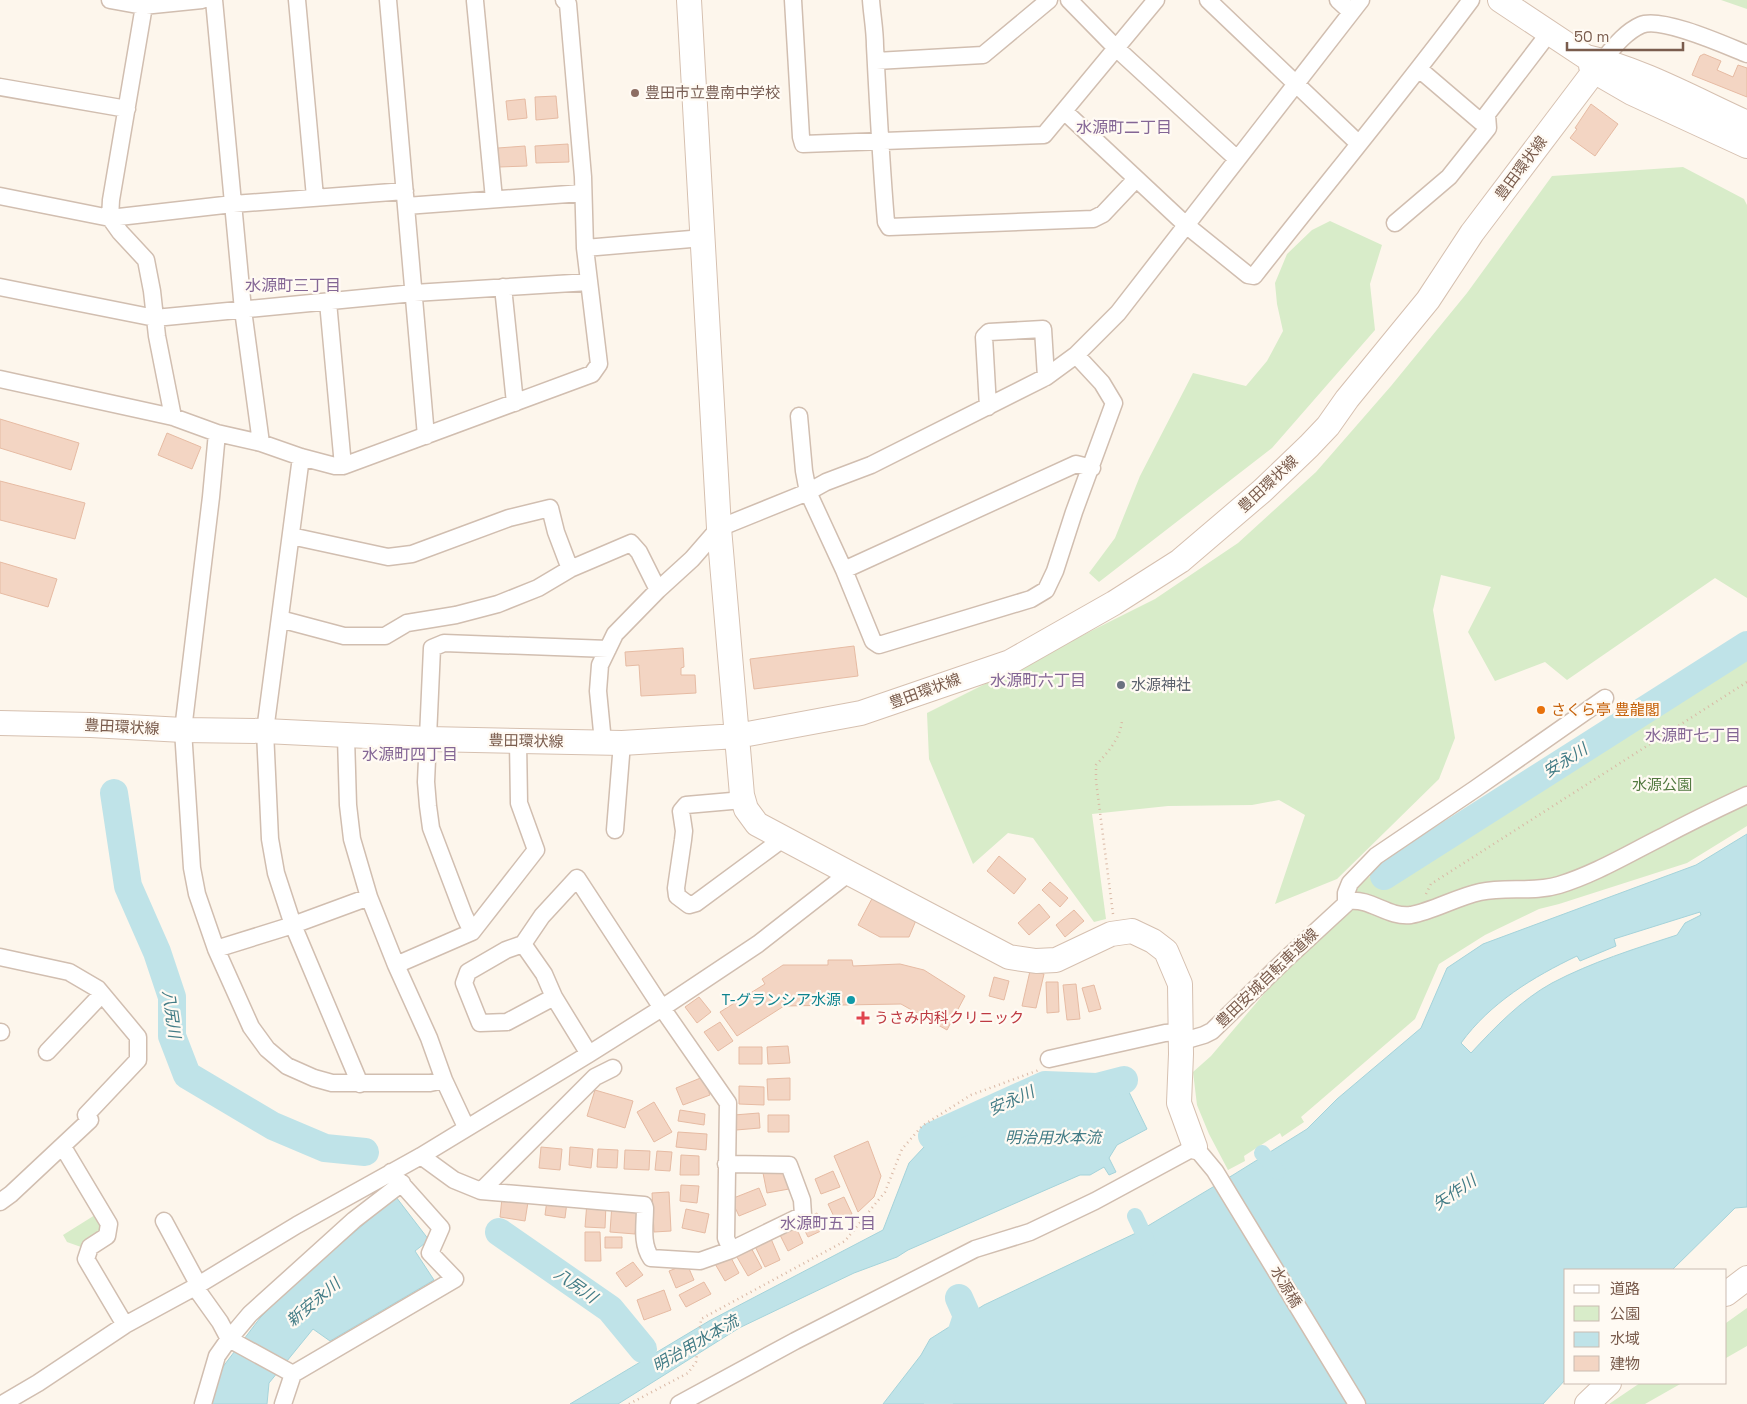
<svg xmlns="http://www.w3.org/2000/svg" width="1747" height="1404" viewBox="0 0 1747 1404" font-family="'Space Grotesk','Noto Sans JP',sans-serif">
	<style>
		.green { fill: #d8ecc9 }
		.water { fill: #bfe3e8; stroke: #a5d3da; fill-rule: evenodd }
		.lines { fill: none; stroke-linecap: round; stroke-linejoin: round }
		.canal { stroke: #bfe3e8; stroke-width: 16 }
		.river { stroke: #bfe3e8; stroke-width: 28 }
		.building { fill: #f3d5c3; stroke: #e6bba3 }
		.street-casing { stroke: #d1beb0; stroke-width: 19 }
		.secondary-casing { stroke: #d6c0b0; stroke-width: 26 }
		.path { stroke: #d9b8a5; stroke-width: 2.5; stroke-dasharray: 1 4; stroke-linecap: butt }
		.street { stroke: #fff; stroke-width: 16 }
		.secondary { stroke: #fff; stroke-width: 24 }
		.education-dot { fill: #8d6e63; stroke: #fffaf3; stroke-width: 2 }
		.worship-dot { fill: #6b7280; stroke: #fffaf3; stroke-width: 2 }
		.food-dot { fill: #e8710a; stroke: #fffaf3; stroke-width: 2 }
		.culture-dot { fill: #0f9aa8; stroke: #fffaf3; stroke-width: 2 }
		.health-dot { fill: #e0444e; stroke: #fffaf3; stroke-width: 2 }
		.labels { text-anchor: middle; stroke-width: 4.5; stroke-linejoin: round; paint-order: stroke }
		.education-label { font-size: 15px; fill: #785e54; stroke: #fffaf3; text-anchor: start }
		.street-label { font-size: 15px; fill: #7a5c4d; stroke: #fffaf3 }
		.worship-label { font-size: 15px; fill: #5b616d; stroke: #fffaf3; text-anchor: start }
		.food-label { font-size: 15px; fill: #c56008; stroke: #fffaf3; text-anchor: start }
		.park-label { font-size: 15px; fill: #537a41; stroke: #fffaf3 }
		.culture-label { font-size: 15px; fill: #0d838f; stroke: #fffaf3; text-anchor: end }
		.health-label { font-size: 15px; fill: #be3a42; stroke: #fffaf3; text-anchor: start }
		.neighbourhood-label { font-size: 16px; fill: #846695; stroke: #fffaf3 }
		.water-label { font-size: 16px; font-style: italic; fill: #437c86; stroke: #fffaf3 }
	</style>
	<rect width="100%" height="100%" fill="#fdf6ec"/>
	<!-- green -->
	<path class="green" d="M1721,0h26v9z
		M1683,167l61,32 3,6v393l-32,-20 -148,102 -22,-18 -50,19 -27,-49 23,-45 -50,-12 -8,35 22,128 -16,41 -102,100 -62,25 30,-89 -26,-15 -27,5 -84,1 -76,8 14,105 -12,3 -61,-84 -25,-5 -35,31 -44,-105 -2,-46 228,-114 83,-56 78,-71 75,-86 76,-93 85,-117z
		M1330,221l52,24 -12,39 5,46 -103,118 -173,134 -10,-9 26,-35 25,-62 53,-103 53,13 21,-25 16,-30 -6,-27 -2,-21 12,-29 25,-24z
		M1747,637v189l-60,37 -128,41 -20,5 -54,26 -46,29 -24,55 -114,98 3,5 -22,15 -2,-4 -36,23 1,5 -17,9 -19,-36 -12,-29 -4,-33 18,-16 145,-170 115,-80 64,-35z
		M95,1215l6,10 -1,6 -16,9 -3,7 -14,-5 -4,-7z
		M1747,1308v38l-21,12v-35z
		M1640,1383h42l-37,21h-36z"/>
	<!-- water -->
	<path class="water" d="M1747,834v373l-12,1 -63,62h-106v109l-23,25h-660l38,-49 9,-16 54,-34 152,-72 97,-58 74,-46 30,-30 84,-71 26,-60 36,-24 213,-79zM1700,912l1,3 -16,8 -8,12c-43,14 -85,27 -125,48 -31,17 -57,44 -81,70l-10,-10c29,-40 72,-66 116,-87l3,5 36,-15 -2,-7z
		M1126,1086l21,43 -30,16 -8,13 7,14 -7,3 -5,-8 -14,8h-10l-172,75 -11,7 -43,16 -115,55 -121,76h-48l139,-83 174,-91 26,-67 15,-16 116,-52 16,-5 33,4 17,-1z
		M396,1197l33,43 -14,11 19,29 -104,61 -17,-12 -44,54 -2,21h-59l14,-36 38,-50 38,-38z"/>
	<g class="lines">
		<!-- canal -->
		<path class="canal" d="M1262,1153l16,19
			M1135,1216l15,32"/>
		<!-- river -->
		<path class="river" d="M114,793l14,93 29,66 15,45v39l15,39 86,51 52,22 40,4
			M1384,876l363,-231
			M932,1136l113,-51 52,2 27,-7
			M499,1232l111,77 33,40
			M938,1404l29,-88 -8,-18"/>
	</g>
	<!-- building -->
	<path class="building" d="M1704,54l17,7 -4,9 16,7 5,-12 9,3v29l-55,-22 8,-19z
		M556,96l2,22 -22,2 -1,-23z
		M525,99l2,19 -19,2 -2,-19z
		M1591,104l27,20 -23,32 -25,-18 7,-9 -2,-1z
		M568,144l1,18 -33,1 -1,-17z
		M525,146l2,20 -28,1 -1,-19z
		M0,419l79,24 -8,27 -71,-22z
		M167,433l34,14 -9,22 -34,-14z
		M0,481l85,22 -10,36 -75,-19z
		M0,562l57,17 -9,28 -48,-14z
		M854,646l4,30 -104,13 -4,-30z
		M683,648l1,19 -3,1v7h14l1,18 -55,3 -2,-31 -13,1 -1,-14z
		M1124,682l2,5 -7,2 -2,-5z
		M999,856l27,23 -12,15 -27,-23z
		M1050,882l18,16 -8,9 -18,-17z
		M875,893l42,25 -8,19h-29l-22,-12z
		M1039,904l11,13 -21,18 -11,-12z
		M1074,910l10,11 -19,16 -9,-12z
		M828,960h24l1,6 47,-2 24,6 41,26 -18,34 -46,-26 -117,2 -47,30 -17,-24 45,-28 -3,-5 21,-14h45z
		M1030,971l14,3 -8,34 -14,-2z
		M994,977l15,4 -5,19 -15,-4z
		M1046,982h12l1,30 -12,1z
		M1076,984l4,35 -13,1 -4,-35z
		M1094,985l7,24 -12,3 -7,-24z
		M699,997l12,15 -14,11 -12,-16z
		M720,1022l13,19 -15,10 -14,-19z
		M788,1046l2,17 -22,1 -1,-17z
		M739,1047h23v17h-23z
		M703,1077l7,18 -27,10 -7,-17z
		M790,1078v22h-22l-1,-21z
		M739,1086l25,1v18l-25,-1z
		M595,1090l38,11 -8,27 -38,-12z
		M654,1102l18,30 -18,10 -17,-30z
		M680,1110l25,4 -1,11 -26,-4z
		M759,1113l1,15 -24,2 -2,-15z
		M768,1115h21v17h-21z
		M678,1132l29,2 -1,16 -30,-3z
		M868,1141l13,35 -7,21 -16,15 -24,-56z
		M541,1147l21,2 -2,21 -21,-2z
		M570,1147l23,2 -2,19 -22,-3z
		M598,1149l20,1 -1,18 -20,-1z
		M625,1150l25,1 -1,19 -25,-1z
		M657,1151l15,1 -2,19 -15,-1z
		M681,1155l18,1v19h-19z
		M785,1169l4,20 -22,4 -4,-20z
		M833,1171l7,16 -19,7 -6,-15z
		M681,1185l18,1 -2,17 -17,-2z
		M759,1188l7,17 -27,11 -8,-17z
		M669,1192l2,39 -17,1 -2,-39z
		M844,1197l8,17 -16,7 -8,-17z
		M502,1198l26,4 -3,19 -25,-4z
		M547,1200l20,2 -2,16 -20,-3z
		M587,1202l19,2 -1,24 -20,-1z
		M612,1204l26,3 -3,27 -25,-2z
		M686,1209l23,5 -4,19 -23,-5z
		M817,1213l8,16 -17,8 -8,-16z
		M795,1225l8,18 -15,8 -9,-18z
		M585,1232h15l1,29h-16z
		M769,1234l11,26 -15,7 -12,-25z
		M605,1237h17v11h-17z
		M749,1244l13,24 -14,8 -14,-24z
		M729,1254l10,19 -14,8 -11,-19z
		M633,1262l10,13 -17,12 -10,-14z
		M687,1264l7,16 -18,8 -7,-17z
		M704,1282l7,12 -25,13 -7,-12z
		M664,1290l7,20 -27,10 -7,-20z"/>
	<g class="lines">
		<!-- street casing -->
		<g class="street-casing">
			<path id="street" d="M110,0l33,6 59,-6
				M145,0l-34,200 -1,18 10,14 26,28 6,31 5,45 16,81
				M214,0l29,310 18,133
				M297,0l18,197
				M388,0l38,436
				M793,0l8,137 2,7 241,-9 112,-135
				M871,0c1,15 4,30 4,46 3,59 6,117 11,176l3,5 204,-8 10,-5 33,-35
				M1069,0l47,48 121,111
				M1208,0l150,143
				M1338,0l13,12
				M475,1l19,198
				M876,61l107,-6 66,-55
				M1602,61c11,-13 23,-29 39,-36 20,-9 86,21 106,29
				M1419,69l62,53 68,-89
				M0,87l127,22
				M1064,111l122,114 62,50 6,1c72,-92 147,-182 217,-276
				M0,196l110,22 123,-14 172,-13
				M406,206l176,-13
				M1395,223l54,-46 39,-49 -1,-13
				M585,248l118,-10
				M0,287l155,31 259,-25 175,-11
				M503,287l12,116
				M328,302l15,164
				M0,379l173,38 44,16 44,10 40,14 34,9h8l249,-92 7,-10 -14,-116 -2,-71 -15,-173 -4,-4
				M988,407l-4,-70 5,-5 54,-3 3,48
				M799,416l5,55 4,21 36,78 29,71 6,4 152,-46 15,-9 9,-19 19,-59 40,-109 -12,-20 -26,-28
				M217,433l-6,64 -28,233 9,138 5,26 19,55 35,78 16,22 20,17 27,12 18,5h98l14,-3
				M301,457l-36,274 5,108 6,34 17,52 67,159
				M291,536l97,21 24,-3 97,-36 41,-10 6,24 14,37
				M844,570l232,-106 16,4
				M280,619l64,17h41l22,-13 49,-8 42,-11 40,-16 32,-19 61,-26 8,9 19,38
				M346,737l2,68 4,34 17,58 27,68 33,73 15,42 22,47
				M603,742l-5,-51 2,-26 15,-31 43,-44 34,-31 27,-31 89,-36 18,-10 45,-17 175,-88 30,-22 42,-42 243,-313
				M743,800l-57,5 -5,6 3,20 -1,9 -7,48 1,8 12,9 7,-2 88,-65
				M615,830l7,-87
				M1346,903v-10l4,-10 26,-27 99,-67 130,-91
				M472,932l-8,-17 -33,-87 -3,-22 -2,-24 6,-134 12,-5 164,6
				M523,944l21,30 10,23
				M216,949l77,-24 76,-28
				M0,957l69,15 29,17 40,48v23l-52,55 4,5 -79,74 -11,8
				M396,965l76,-33 64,-82 -17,-47 -1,-62
				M0,1032h1
				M1180,1042l24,-7 8,-4 74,-72 63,-58c22,-3 39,17 62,14 22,-4 46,-18 69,-23 26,-6 53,1 79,-7 36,-11 69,-31 103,-48 28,-15 57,-29 85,-42
				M47,1052l55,-58
				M1049,1059l116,-26 16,-1
				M63,1147l46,77 -2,12 -17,11 -4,12 39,66
				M421,1156l33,24 27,11 163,14 1,3c0,17 -4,35 6,50l49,3 31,-11 -5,-12 2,-135 -66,-95 -85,-130 -35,38 -19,28 -17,6 -38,22 -4,11 16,40 27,-1 47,-25 35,57
				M726,1164l63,1 13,35 1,15 -72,35
				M481,1191l114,-114 18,-9
				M164,1221l34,63
				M195,1287l25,35 9,17 64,35
				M2,1404l36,-21 87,-58 70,-38 102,-62 124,-69 168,-102 73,-46 96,-64 91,-71
				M203,1404l14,-48 12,-17 21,-25 104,-94 48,-37
				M283,1404l10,-30 162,-95 -25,-26 11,-25 -50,-56
				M679,1404l116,-63 180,-92 55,-17 65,-31 100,-54 20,24 142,233"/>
		</g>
		<!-- secondary casing -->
		<g class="secondary-casing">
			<path id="secondary" d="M689,0l30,528 23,267 4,14 11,15 92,49 160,84 27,4 20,-1 55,-26 21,-3 21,10 13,10 14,33 1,70 -2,49 16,44
				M1500,0l86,57c55,12 110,43 161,66
				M1591,66l3,5 38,22 115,53
				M0,723l91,2 92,5 82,1 163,8 194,4 115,-7 124,-23 149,-51 104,-59 66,-42 82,-70 47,-45 19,-20 19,-27 81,-99 44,-67 130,-172
				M1726,1294l21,-16
				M1587,1404l22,-21"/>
		</g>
		<!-- path -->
		<path class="path" d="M1426,894l5,-10 316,-202
			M1113,914l-17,-133v-16c12,-13 24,-26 26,-44
			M629,1404l59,-31 8,-11 5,-43 144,-78 40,-49 17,-43 20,-23 49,-31 68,-25"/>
		<!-- street -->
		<use href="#street" class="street"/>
		<!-- secondary -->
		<use href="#secondary" class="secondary"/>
	</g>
	<!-- markers -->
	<circle class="education-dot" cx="635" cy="93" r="5"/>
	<circle class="worship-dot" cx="1121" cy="685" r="5"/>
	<circle class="food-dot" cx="1541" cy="710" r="5"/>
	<circle class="culture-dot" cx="851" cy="1000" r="5"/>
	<path class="health-dot" d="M860.5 1010.5h5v5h5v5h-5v5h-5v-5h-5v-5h5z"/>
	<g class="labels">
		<!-- education labels -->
		<g class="education-label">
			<text x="645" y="98">豊田市立豊南中学校</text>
		</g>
		<!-- street labels -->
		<g class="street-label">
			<text transform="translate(1521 168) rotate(-53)" y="5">豊田環状線</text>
			<text transform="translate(1268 484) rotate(-43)" y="5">豊田環状線</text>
			<text transform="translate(925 691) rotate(-20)" y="5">豊田環状線</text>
			<text transform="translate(122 727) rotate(3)" y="5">豊田環状線</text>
			<text transform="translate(526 741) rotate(1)" y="5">豊田環状線</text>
			<text transform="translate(1267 978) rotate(-44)" y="5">豊田安城自転車道線</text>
			<text transform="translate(1286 1287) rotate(59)" y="5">水源橋</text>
		</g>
		<!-- worship labels -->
		<g class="worship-label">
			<text x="1131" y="690">水源神社</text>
		</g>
		<!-- food labels -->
		<g class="food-label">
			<text x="1551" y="715">さくら亭 豊龍閣</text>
		</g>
		<!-- park labels -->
		<g class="park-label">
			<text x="1662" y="790">水源公園</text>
		</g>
		<!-- culture labels -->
		<g class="culture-label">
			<text x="841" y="1005">T-グランシア水源</text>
		</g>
		<!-- health labels -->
		<g class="health-label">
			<text x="874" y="1023">うさみ内科クリニック</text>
		</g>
		<!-- neighbourhood labels -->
		<g class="neighbourhood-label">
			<text x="1124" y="133">水源町二丁目</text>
			<text x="293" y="291">水源町三丁目</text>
			<text x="1038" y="686">水源町六丁目</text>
			<text x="1693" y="741">水源町七丁目</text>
			<text x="410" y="760">水源町四丁目</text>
			<text x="828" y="1229">水源町五丁目</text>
		</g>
		<!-- water labels -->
		<g class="water-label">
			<text transform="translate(1565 760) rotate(-32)" y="6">安永川</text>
			<text transform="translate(172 1014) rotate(82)" y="6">八尻川</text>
			<text transform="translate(1011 1100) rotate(-24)" y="6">安永川</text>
			<text x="1053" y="1143">明治用水本流</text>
			<text transform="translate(1454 1192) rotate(-34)" y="6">矢作川</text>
			<text transform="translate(576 1285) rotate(35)" y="6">八尻川</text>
			<text transform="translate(313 1302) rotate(-40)" y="6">新安永川</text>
			<text transform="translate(695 1343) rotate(-30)" y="6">明治用水本流</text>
		</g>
	</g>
	<!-- legend -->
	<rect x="1564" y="1269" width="162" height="115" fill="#fffaf3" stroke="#cabbb1"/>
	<rect x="1574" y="1285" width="25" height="8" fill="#ffffff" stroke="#cabbb1"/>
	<text x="1610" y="1294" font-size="15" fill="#7a5c4d">道路</text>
	<rect x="1574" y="1306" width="25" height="15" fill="#d8ecc9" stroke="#cabbb1"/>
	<text x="1610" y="1319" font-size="15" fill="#7a5c4d">公園</text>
	<rect x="1574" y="1332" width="25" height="15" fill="#bfe3e8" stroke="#cabbb1"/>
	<text x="1610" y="1344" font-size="15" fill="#7a5c4d">水域</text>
	<rect x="1574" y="1356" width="25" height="15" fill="#f3d5c3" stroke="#cabbb1"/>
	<text x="1610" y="1369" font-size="15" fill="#7a5c4d">建物</text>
	<!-- scale -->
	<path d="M1567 42v8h116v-8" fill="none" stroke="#7a5c4d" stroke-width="2.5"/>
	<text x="1574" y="42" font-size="15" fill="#7a5c4d" stroke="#fffaf3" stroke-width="4" paint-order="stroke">50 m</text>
</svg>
